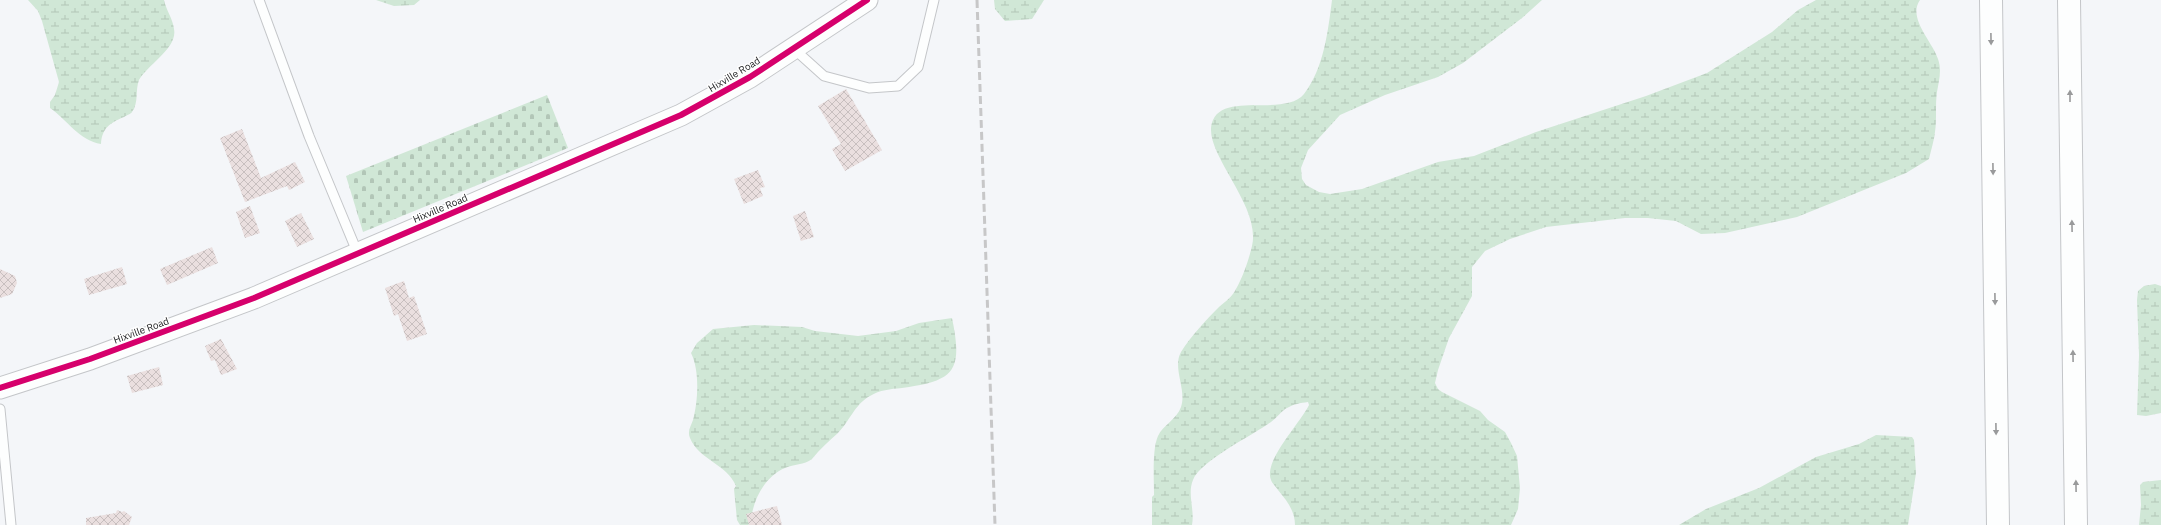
<svg xmlns="http://www.w3.org/2000/svg" width="2161" height="525" viewBox="0 0 2161 525" font-family="'IBM Plex Sans',sans-serif">
	<style>
		.wetland { fill: url(#wetland-marsh) }
		.cemetery { fill: url(#cemetery-stones) }
		.building { fill: url(#building-cross-hatch) }
		.lines { fill: none; stroke-linecap: round; stroke-linejoin: round }
		.service-casing { stroke: #c4c6c9; stroke-width: 11 }
		.tertiary-casing { stroke: #c4c6c9; stroke-width: 23 }
		.motorway-casing { stroke: #c4c6c9; stroke-width: 24 }
		.service { stroke: #fdfefe; stroke-width: 9 }
		.tertiary { stroke: #fdfefe; stroke-width: 21 }
		.motorway { stroke: #fdfefe; stroke-width: 22 }
		.rail { stroke: #c7c7c8; stroke-width: 3; stroke-dasharray: 8 4; stroke-linecap: butt }
		.cycleway-casing { stroke: #fff; stroke-width: 8 }
		.cycleway { stroke: #d6006c; stroke-width: 6 }
		.oneway { fill: #999a9b }
		.labels { text-anchor: middle; stroke-width: 3; stroke-linejoin: round; paint-order: stroke }
		.street-label { font-size: 10px; fill: #1e1f21; stroke: #fff }
	</style>
	<defs>
		<pattern id="wetland-marsh" width="20" height="14" patternUnits="userSpaceOnUse"><rect width="20" height="14" fill="#d0e7d6"/><path d="M1 5h8M5 5V1M11 12h8M15 12V8" fill="none" stroke="#b2c6b7"/></pattern>
		<pattern id="cemetery-stones" width="16" height="16" patternUnits="userSpaceOnUse"><rect width="16" height="16" fill="#d0e7d6"/><path d="M2 7V4a2 2 0 0 1 4 0v3zM10 15v-3a2 2 0 0 1 4 0v3z" fill="#b2c6b7"/></pattern>
		<pattern id="building-cross-hatch" width="8" height="8" patternUnits="userSpaceOnUse"><rect width="8" height="8" fill="#eadfdf"/><path d="M0 0l8 8M0 8l8-8" fill="none" stroke="#c8bfbf"/></pattern>
	</defs>
	<rect width="100%" height="100%" fill="#f4f6f9"/>
	<!-- wetland -->
	<path class="wetland" d="M28,0h136c2,10 9,19 10,29 4,19 -27,36 -35,51 -4,10 0,23 -7,32 -1,2 -5,3 -8,5 -14,6 -22,11 -23,27 -21,-3 -34,-24 -51,-36v-6l5,-7 4,-13 -17,-61 -4,-10z
		M376,0h44l-6,5 -20,1z
		M994,0h50l-12,19 -27,2 -10,-12z
		M1332,0h210l-20,18 -59,45 -25,14 -53,18 -45,20 -32,35 -7,18 1,11 4,6 13,7 11,2 32,-5 76,-27 36,-6 62,-24 110,-36 61,-23 65,-41 26,-22 18,-10h104c-13,18 13,42 18,59 4,11 1,22 -1,33 -2,13 0,27 -2,40 -1,9 -4,18 -6,27l-23,14 -109,44 -72,16 -24,1 -25,-13 -28,-3h-23l-79,9 -36,12 -25,12 -13,16v29l-23,42 -11,32 -3,13 3,6 4,3 38,19 8,9 17,12 6,11 6,13 3,32 -2,21 -7,16h-216c0,-14 -8,-24 -17,-35 -2,-3 -6,-7 -7,-10 -8,-19 30,-58 38,-75l-1,-3c-8,1 -14,2 -21,6 -6,3 -10,10 -16,14 -18,13 -71,39 -78,58 -6,14 2,30 -1,45h-40v-28l2,-2c0,-15 -2,-46 4,-59 5,-11 19,-17 23,-29 6,-17 -9,-39 0,-55 10,-16 25,-32 38,-45 6,-5 14,-11 17,-18 7,-12 13,-30 16,-43 10,-42 -53,-96 -39,-126 12,-28 72,-3 91,-26 20,-26 24,-63 28,-94z
		M2155,284l6,2v127l-15,3 -9,-1 2,-60 -2,-55 1,-9 6,-5z
		M952,318c11,53 3,63 -50,70 -12,1 -22,2 -32,8 -15,8 -21,26 -32,37 -9,8 -18,16 -26,26 -8,6 -18,5 -27,9 -20,8 -33,33 -34,54l-3,3h-8l-3,-5 -3,-31 2,-3c-9,-22 -37,-26 -46,-48 -3,-7 1,-12 3,-18 5,-19 7,-49 -2,-67l6,-10 16,-14 41,-4 48,2 13,4 43,5 38,-5 23,-8z
		M1876,435l36,2 2,3 2,33 -8,52h-229l27,-16 53,-21 57,-31 43,-13z
		M2161,480v45h-22l2,-20 -1,-20 3,-3z"/>
	<!-- cemetery -->
	<path class="cemetery" d="M547,95l21,53 -205,84 -17,-56z"/>
	<!-- building -->
	<path class="building" d="M846,89l36,61 -37,21 -13,-22 9,-5 -23,-38z
		M242,129l19,49 34,-16 10,20 -16,8 -2,-4 -42,16 -25,-64z
		M758,170l7,17 -5,1 3,8 -19,8 -10,-25z
		M250,206l10,27 -15,5 -9,-26z
		M805,211l9,26 -13,4 -8,-25z
		M301,213l13,26 -17,8 -12,-26z
		M212,247l6,16 -51,22 -7,-16z
		M122,267l5,17 -38,11 -5,-16z
		M0,269l15,7 2,7 -5,11 -12,4z
		M404,281l5,17 5,-2 13,38 -20,7 -9,-27 -4,2 -9,-28z
		M221,339l16,30 -16,6 -6,-15 -4,1 -6,-15z
		M159,367l4,18 -31,8 -5,-17z
		M777,506l5,19h-33l-3,-11z
		M117,510l5,2 2,-1 8,6 -3,8h-43v-7l30,-5z"/>
	<g class="lines">
		<!-- service casing -->
		<g class="service-casing">
			<path id="service" d="M259,0l50,136 49,118
				M794,49l30,27 45,12 29,-2 20,-19 16,-67
				M0,409l11,116"/>
		</g>
		<!-- tertiary casing -->
		<g class="tertiary-casing">
			<path id="tertiary" d="M0,388l90,-29 164,-61 427,-183 69,-38 117,-77"/>
		</g>
		<!-- motorway casing -->
		<g class="motorway-casing">
			<path id="motorway" d="M1991,0l7,525
				M2069,0l7,525"/>
		</g>
		<!-- service -->
		<use href="#service" class="service"/>
		<!-- tertiary -->
		<use href="#tertiary" class="tertiary"/>
		<!-- motorway -->
		<use href="#motorway" class="motorway"/>
		<!-- rail -->
		<path class="rail" d="M977,0l18,525"/>
		<!-- cycleway casing -->
		<g class="cycleway-casing">
			<path id="cycleway" d="M0,388l90,-29 164,-61 427,-183 69,-38 117,-77"/>
		</g>
		<!-- cycleway -->
		<use href="#cycleway" class="cycleway"/>
	</g>
	<!-- one-way arrows -->
	<defs><path id="oneway-solid" d="M-6-.8H1V-3.2L6.5 0L1 3.2V.8H-6Z"/></defs>
	<g class="oneway">
		<use href="#oneway-solid" transform="translate(1991 39) rotate(89)"/>
		<use href="#oneway-solid" transform="translate(2070 96) rotate(-90)"/>
		<use href="#oneway-solid" transform="translate(1993 169) rotate(89)"/>
		<use href="#oneway-solid" transform="translate(2072 226) rotate(-91)"/>
		<use href="#oneway-solid" transform="translate(1995 299) rotate(89)"/>
		<use href="#oneway-solid" transform="translate(2073 356) rotate(-91)"/>
		<use href="#oneway-solid" transform="translate(1996 429) rotate(89)"/>
		<use href="#oneway-solid" transform="translate(2076 486) rotate(-91)"/>
	</g>
	<g class="labels">
		<!-- street labels -->
		<g class="street-label">
			<text transform="translate(734 74) rotate(-31)" y="4">Hixville Road</text>
			<text transform="translate(440 208) rotate(-23)" y="4">Hixville Road</text>
			<text transform="translate(141 330) rotate(-20)" y="4">Hixville Road</text>
		</g>
	</g>
</svg>
